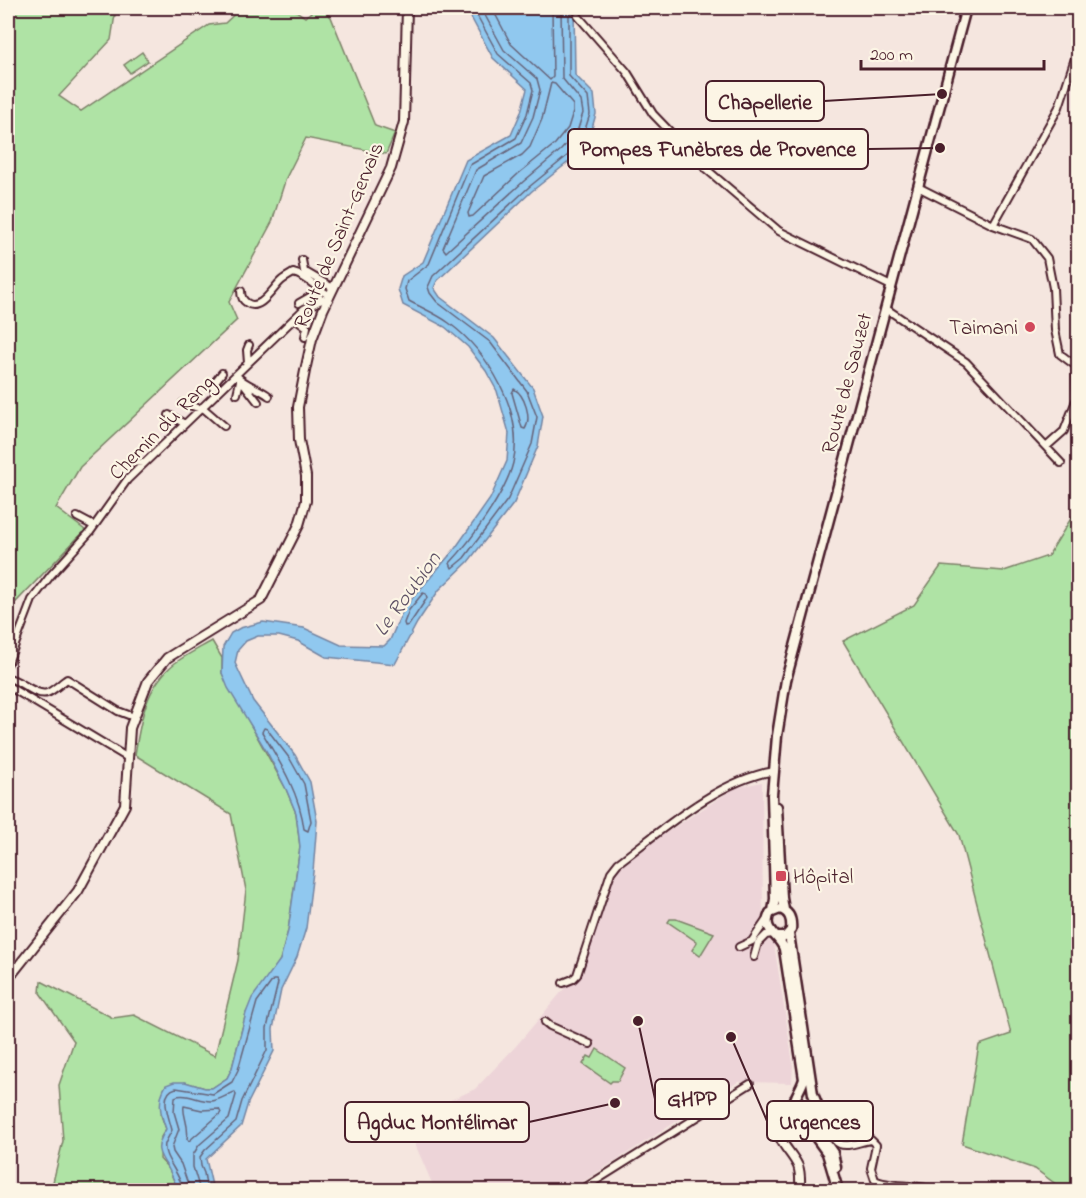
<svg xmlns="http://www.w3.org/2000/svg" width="1086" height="1198" viewBox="0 0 1086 1198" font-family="'Indie Flower',sans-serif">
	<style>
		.built { fill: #edd4d8 }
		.green { fill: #afe3a5; stroke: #7c8168; stroke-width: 1.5 }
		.water { fill: #90c8ef; stroke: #7484a1; stroke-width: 1.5 }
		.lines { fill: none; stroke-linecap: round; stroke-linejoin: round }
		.shore { stroke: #666379; stroke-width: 1.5 }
		.minor-casing { stroke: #4a1f2b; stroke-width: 10 }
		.tertiary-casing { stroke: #4a1f2b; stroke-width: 12 }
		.secondary-casing { stroke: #4a1f2b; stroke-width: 13 }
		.minor { stroke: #fcf5e5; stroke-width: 6 }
		.tertiary { stroke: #fcf5e5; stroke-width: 8 }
		.secondary { stroke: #fcf5e5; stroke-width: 8 }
		.poi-dot { fill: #d1495b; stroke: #fcf5e5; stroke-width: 2 }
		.labels { text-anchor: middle; stroke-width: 4.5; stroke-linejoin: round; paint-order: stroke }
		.street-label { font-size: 21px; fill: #4a1f2b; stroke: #fcf5e5 }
		.poi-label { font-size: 21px; fill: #4a1f2b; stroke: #fcf5e5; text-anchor: end }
		.water-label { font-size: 22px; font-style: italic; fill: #5f5266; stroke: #fcf5e5 }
		.leader { fill: none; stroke: #4a1f2b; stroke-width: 2 }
		.callout-dot { fill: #4a1f2b; stroke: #fcf5e5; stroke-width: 2 }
		.callout { fill: #fcf5e5; stroke: #4a1f2b; stroke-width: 2 }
		.callout-label { font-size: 22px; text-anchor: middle; font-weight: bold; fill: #4a1f2b }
	</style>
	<rect width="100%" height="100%" fill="#f5e6df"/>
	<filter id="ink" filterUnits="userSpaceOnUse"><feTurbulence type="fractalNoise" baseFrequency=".0167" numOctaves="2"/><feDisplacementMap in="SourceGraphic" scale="12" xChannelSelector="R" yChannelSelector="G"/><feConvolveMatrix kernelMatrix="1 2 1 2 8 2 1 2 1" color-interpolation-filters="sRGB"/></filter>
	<g filter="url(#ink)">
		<!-- built -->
		<path class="built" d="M762,782l1,145 2,11 9,6 19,119 -1,20 -54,-1 -168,108h-135l-30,-69 70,-32 41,-43 59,-70 38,-109 122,-79z"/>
		<!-- green -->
		<path class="green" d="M8,8h108l-5,32 -52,56 22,15 128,-86 16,-2 16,-15h51l13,9 11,-9h5l10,9 44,109 20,7 -9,21 -80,-16 -20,40 -14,44 -43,80 8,18 -157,147 -24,41 29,22 -69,72 -8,-3z
			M142,52l6,9 -18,12 -6,-8z
			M1078,507v683h-14l-29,-21 -73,-25 17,-99 32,-11 -52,-199 -116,-194 71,-36 27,-39 63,5 44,-15z
			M212,641l10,17v15l64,116 10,24 4,34 -12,84 -8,29 -34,53 -14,55 -5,10 -15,10h-7l-20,-6 -24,33 5,14 -5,8 -1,22 9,10 9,21h-108l-17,-8 10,-41 -4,-56 15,-44 -34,-48 1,-12 72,37 21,-3 81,41 23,-96 8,-70 -15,-76 -96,-59c5,-34 11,-69 40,-92 11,-8 25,-15 37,-22z
			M670,919h6l38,14 -14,23 -8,-6 5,-8 -29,-20z
			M597,1049l28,19 -7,13h-6l-2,2 -27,-19 5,-8 4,2z"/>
		<!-- water -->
		<path class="water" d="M466,8h108l1,67 19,19 2,20 -7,25 -18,21 -39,31 -95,90 -3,7 6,9 54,41 39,50 10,28 -5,30 -24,57 -46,59 -29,28 -22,33 -22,41 -69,-7 -28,-16 -19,-5h-21l-12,5 -8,9 -3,13 18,38 42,54 15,27 7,39 -4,51 -7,56 -9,29 -16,33 -8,39 1,22 -26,52 -7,23 -35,33 7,31h-35c-3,-7 -6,-15 -10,-22 -11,-16 -13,-21 -2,-39 -6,-16 -9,-29 0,-44l8,-3h11l20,6h7l15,-10 5,-10 14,-55 6,-15 28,-38 8,-29 12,-84 -4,-34 -10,-24 -19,-37 -39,-64 -6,-15 1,-26 8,-14 9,-5 23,-6 41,6 37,17 43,1 6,-6 14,-32 50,-58 36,-51 17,-38 2,-28 -12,-42 -11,-20 -18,-24 -23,-20 -42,-22 -5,-16 4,-13 21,-14 43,-102 45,-25 10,-23 6,-23 -34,-31z"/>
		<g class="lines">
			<!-- shore -->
			<path class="shore" d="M473,8l25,46 33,29 2,7 -6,24 -11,24 -46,27 -41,99 -22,17 -2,8 4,12c13,7 28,13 40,22 39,29 76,89 64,140 -7,29 -42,78 -63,100l2,5 12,-10 44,-59 24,-55 5,-27 -10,-26 -37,-49 -53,-40 -7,-9 -2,-6 5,-11 96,-89 38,-31 16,-20 7,-22 -2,-17 -19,-21v-68
				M481,8l23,42 33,29 3,11 -7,27 -12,26 -45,27 -33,78 3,4 78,-71 37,-31 16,-18 6,-19 -2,-12 -19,-23 -1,-70
				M492,8l19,36 39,36 3,-3 -1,-69
				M551,83l4,1 18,21v7l-5,16 -13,16 -37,30 -45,42 -4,1 -1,-4 16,-37 38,-21 8,-8 12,-28z
				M514,389c11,6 18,29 11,40l-3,-1 -10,-35z
				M423,593l3,1 1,4 -18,27 -4,1 -1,-3 5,-13z
				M264,728l3,1 23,30 14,25 7,37 -3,10 -4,-2c-4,-35 -24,-67 -42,-97z
				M184,1106l18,4 17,-1 2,4 -32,28 -2,-2c3,-14 -5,-24 -3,-33z
				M183,1190c-2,-16 -21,-33 -18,-46 2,-5 5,-10 7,-14 -3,-13 -14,-37 4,-42l37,6 19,-12 6,-12 19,-68 16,-22h3l2,3 -11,45v22l-25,51 -6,21 -31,28 -5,7 1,9 3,7 3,17
				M190,1190l-9,-26 -8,-12 -1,-5 7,-18 -5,-17 1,-15c11,-5 25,5 37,4 8,-1 16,-7 23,-9l1,3 -7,24 -30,26 -6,10v12l7,23"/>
			<!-- minor casing -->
			<g class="minor-casing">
				<path id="minor" d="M192,8l2,3
					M578,16l49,56 26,42 52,54 74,63 112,55
					M918,187l75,38 39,14 15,19 6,30 2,42 5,24 16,12 1,32 -13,33 -18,16
					M993,225l66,-118 19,-58
					M302,260l2,11 29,17
					M241,291c0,5 1,9 6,12 13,9 26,-15 34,-22 3,-3 8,-5 12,-8 15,3 23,16 36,22
					M299,303l14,-8 10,4
					M885,308l81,54 95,101
					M298,315l1,6 8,6 -2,10
					M248,363l-1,-13 2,-5
					M236,375c9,11 22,12 33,21
					M244,384l14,18
					M217,393l-4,-5 1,-5 8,-10
					M237,394l3,-13
					M183,403l18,6
					M202,407l22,19
					M169,415l16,9
					M129,462l15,1
					M77,517l17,9
					M8,663l24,-63 19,-25 39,-43 37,-52 177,-171 19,-10 4,1
					M8,678c11,1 28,19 39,15 6,-2 14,-10 20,-14l51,32 16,6
					M8,686l120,72
					M739,947l13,-6 15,-22
					M754,957l4,-14 8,-8 6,-1
					M563,983l10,-4 4,-4 34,-103 7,-9c44,-33 101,-84 157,-92
					M545,1022l5,4 40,18
					M817,1108c14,9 9,39 31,37 8,-1 15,-4 23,-5l5,5 -5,23 4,12c12,7 42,4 59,10
					M581,1190l169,-106"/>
			</g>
			<!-- tertiary casing -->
			<g class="tertiary-casing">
				<path id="tertiary" d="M8,979l70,-88 47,-86 5,-77 18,-47 19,-23 94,-58 38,-75 7,-24v-25l-7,-36 -1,-33 7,-36 7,-32 11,-29 68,-142 13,-46 3,-114
					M795,1111l-16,11c-3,21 11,27 19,44 3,8 2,16 2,24"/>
			</g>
			<!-- secondary casing -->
			<g class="secondary-casing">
				<path id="secondary" d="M777,807l5,91 2,12
					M773,911l2,-12 -3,-104 5,-59 9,-56 180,-672
					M789,934l24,160 4,10 -5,10 -12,2
					M777,937h8l6,-7c1,-10 -1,-18 -11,-21l-10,4c-9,18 10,22 14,36l20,130c-3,11 -11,18 -10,28l33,46 11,37
					M812,1114l2,12 19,27 3,14"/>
			</g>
			<!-- minor -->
			<use href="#minor" class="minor"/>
			<!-- tertiary -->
			<use href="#tertiary" class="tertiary"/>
			<!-- secondary -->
			<use href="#secondary" class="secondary"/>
		</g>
	</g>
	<!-- markers -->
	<g class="poi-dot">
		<circle cx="1030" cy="327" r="6"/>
		<rect x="775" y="870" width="12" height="12" rx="3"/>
	</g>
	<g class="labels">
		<!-- street labels -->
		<g class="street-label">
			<text transform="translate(338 235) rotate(-67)" y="7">Route de Saint-Gervais</text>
			<text transform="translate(846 383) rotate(-75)" y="7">Route de Sauzet</text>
			<text transform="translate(161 427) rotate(-45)" y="7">Chemin du Rang</text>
		</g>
		<!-- poi labels -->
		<g class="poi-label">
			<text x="1018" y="334">Taimani</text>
			<text x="793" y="883" text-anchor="start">Hôpital</text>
		</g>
		<!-- water labels -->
		<g class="water-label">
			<text transform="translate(406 593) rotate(-54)" y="8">Le Roubion</text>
		</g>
	</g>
	<!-- callouts -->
	<path class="leader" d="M942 94L824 101M940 148L868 149M638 1021L655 1099M731 1037L767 1121M615 1103L529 1122"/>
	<g class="callout-dot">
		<circle cx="942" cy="94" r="6"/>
		<circle cx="940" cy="148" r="6"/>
		<circle cx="638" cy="1021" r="6"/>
		<circle cx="731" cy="1037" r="6"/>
		<circle cx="615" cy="1103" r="6"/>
	</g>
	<g class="callout">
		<rect x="706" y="81" width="118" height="40" rx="6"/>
		<rect x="568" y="129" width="300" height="40" rx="6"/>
		<rect x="655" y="1079" width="74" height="40" rx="6"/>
		<rect x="767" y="1101" width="106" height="40" rx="6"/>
		<rect x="345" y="1102" width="184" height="40" rx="6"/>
	</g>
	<g class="callout-label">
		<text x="765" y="109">Chapellerie</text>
		<text x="718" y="156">Pompes Funèbres de Provence</text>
		<text x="692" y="1106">GHPP</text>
		<text x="820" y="1129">Urgences</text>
		<text x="437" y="1129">Agduc Montélimar</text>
	</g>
	<!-- margin -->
	<rect width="1086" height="1198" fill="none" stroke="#fcf5e5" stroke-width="30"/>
	<rect x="15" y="15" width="1056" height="1168" fill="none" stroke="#4a1f2b" stroke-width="2" filter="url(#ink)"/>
	<!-- scale -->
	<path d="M861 60v9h183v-9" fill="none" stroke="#4a1f2b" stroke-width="3"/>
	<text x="870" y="60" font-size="18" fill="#4a1f2b" stroke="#fcf5e5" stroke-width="4.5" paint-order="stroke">200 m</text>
</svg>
